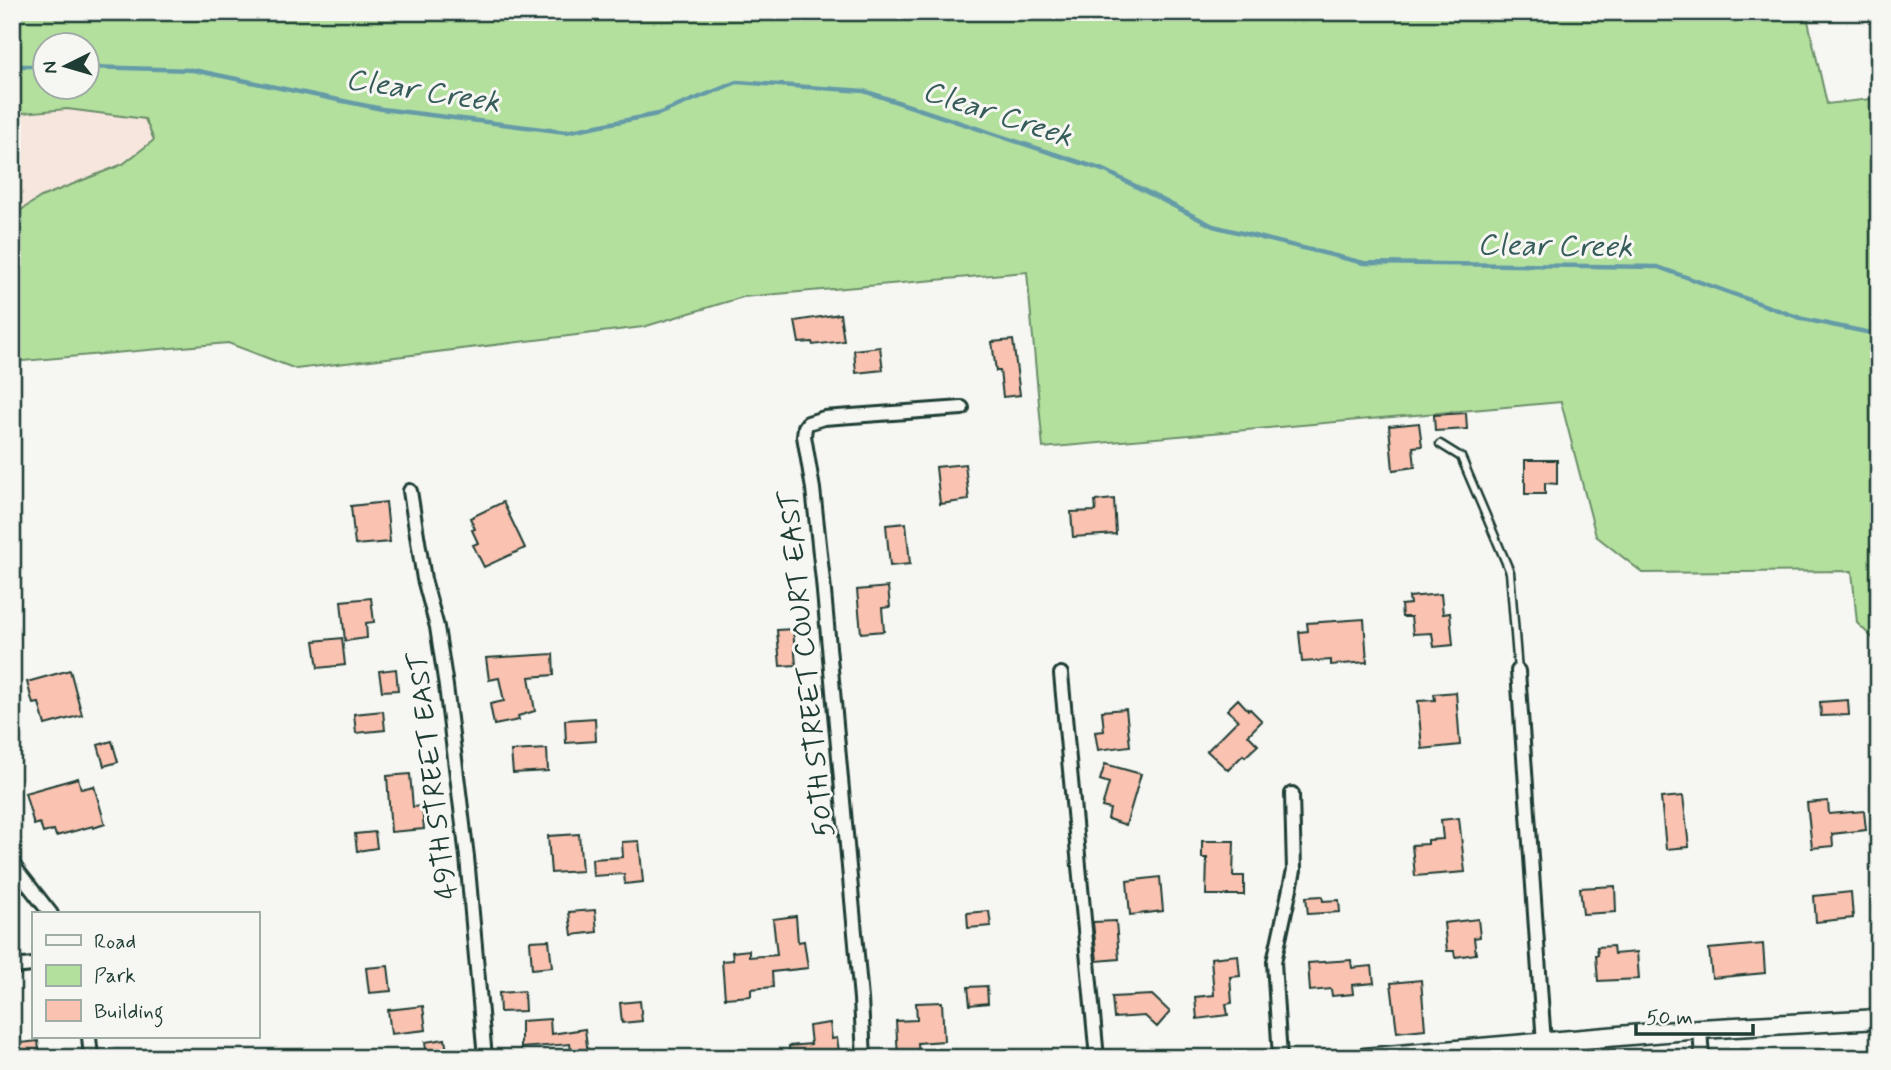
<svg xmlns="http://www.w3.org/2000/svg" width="1891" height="1070" viewBox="0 0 1891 1070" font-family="Mynerve,sans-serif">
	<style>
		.built { fill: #f7e6de }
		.green { fill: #b4e09e; stroke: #6a8e69; stroke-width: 2; fill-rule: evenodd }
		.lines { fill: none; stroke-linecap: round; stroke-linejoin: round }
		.stream { stroke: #659ba7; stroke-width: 4.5 }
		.building { fill: #fac2b0; stroke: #1f3d34; stroke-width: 2 }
		.lane-casing { stroke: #1f3d34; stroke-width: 11 }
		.street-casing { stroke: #1f3d34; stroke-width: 18 }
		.secondary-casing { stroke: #1f3d34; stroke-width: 23 }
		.lane { stroke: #f6f6f2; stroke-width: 6 }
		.street { stroke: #f6f6f2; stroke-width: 12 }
		.secondary { stroke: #f6f6f2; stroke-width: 18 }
		.labels { text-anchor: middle; stroke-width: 6; stroke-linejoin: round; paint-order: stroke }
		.street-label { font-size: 28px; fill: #1f3d34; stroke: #f6f6f2 }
		.water-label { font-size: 30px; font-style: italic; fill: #365c5a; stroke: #f6f6f2 }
	</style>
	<rect width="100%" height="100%" fill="#f6f6f2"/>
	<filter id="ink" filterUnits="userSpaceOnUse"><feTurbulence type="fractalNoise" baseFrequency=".0143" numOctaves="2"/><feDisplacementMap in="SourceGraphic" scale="14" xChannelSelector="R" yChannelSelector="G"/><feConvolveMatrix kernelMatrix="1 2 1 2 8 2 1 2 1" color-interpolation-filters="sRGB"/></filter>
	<g filter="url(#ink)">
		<!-- built -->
		<path class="built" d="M67,109l78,10 9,21 -31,24 -82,33 -29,19v-102z"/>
		<!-- green -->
		<path class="green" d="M12,12h1794l21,92 52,-6v546l-22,-21 -5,-52 -209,2 -47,-37 -35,-134 -518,46 -16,-176 -284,25 -100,30 -347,42 -68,-26 -216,19v-146l29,-19 82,-33 31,-24 -9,-21 -78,-10 -55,5zM46,46h42v42h-42z"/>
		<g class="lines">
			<!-- stream -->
			<path class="stream" d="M12,66h34
				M88,67l105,3 189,39 184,23 92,-18 79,-32 127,9 242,80 107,55 151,37 294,4 145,52 68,14 8,6"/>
		</g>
		<!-- building -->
		<path class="building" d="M840,314l4,27 -31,4 -1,-3 -13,1 -4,-22z
			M1013,340l7,55 -17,2 -3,-26h-4l-4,-29z
			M880,347l3,23 -27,3 -2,-23z
			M1466,413l1,16 -32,2 -1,-16z
			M1419,423l3,23 -9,1 2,20 -22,3 -4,-44z
			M1525,460h32v24l-12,-1v11h-20z
			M965,464l4,36 -29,4 -4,-37z
			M1114,499l2,35 -43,3 -2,-25 25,-1 -1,-10z
			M386,502l4,40 -35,3 -4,-39z
			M503,502l22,46 -41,19 -11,-22 5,-2 -6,-13 3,-1 -5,-11z
			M906,523l4,41 -20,2 -4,-41z
			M888,587l2,20 -8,1 2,23 -23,2 -4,-43z
			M1441,594l2,20 7,-1 3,32 -19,2 -2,-14 -19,1 -2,-17h-9l-1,-12 9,-1 -1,-7z
			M371,598l3,24 -8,1 1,15 -22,3 -4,-40z
			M1364,619l3,43 -36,3v-5l-29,2 -3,-30 9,-1 -1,-8z
			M793,629l3,36 -16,1 -3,-36z
			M342,638l3,27 -27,3 -4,-27z
			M553,654l1,21 -25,2 6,34 -17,5 1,4 -25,5 -4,-21 14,-3 -5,-23 -10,2 -3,-22z
			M396,669l2,21 -16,1 -3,-20z
			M70,670l12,45 -37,10 -6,-22 -6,1 -6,-22z
			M1456,692l4,53 -38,4 -4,-48 17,-1 -1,-6z
			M1238,699l10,11 2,-1 12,12 -14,14 10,10 -13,12 -2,-2 -15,15 -21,-19 31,-31 -11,-10z
			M1848,700l1,15 -28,1 -1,-14z
			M1126,709l4,37 -32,4 -3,-18 9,-1 -2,-20z
			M383,711l2,19 -29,3 -2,-19z
			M595,718l1,23 -30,2 -1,-23z
			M112,741l6,21 -14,4 -6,-21z
			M547,749l1,22 -35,2 -2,-22z
			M1105,764l36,10 -15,51 -18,-6 2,-10 -8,-2 7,-24 -9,-3z
			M410,774l3,33 9,-1 2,23 -33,3 -4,-56z
			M78,778l3,11 13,-3 11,38 -12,4v-2l-37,10 -2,-6 -11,3 -3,-10 -6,2 -9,-32z
			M1683,796l6,51 -23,2 -5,-51z
			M1828,801l1,13 35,-3 2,19 -34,4 1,12 -21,2 -5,-45z
			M1459,818l6,54 -50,4 -3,-31 16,-1v-4l15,-1 -2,-19z
			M375,832l2,16 -20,3 -2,-17z
			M579,834l3,37 -31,2 -3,-37z
			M639,841l4,41 -18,2 -1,-10 -31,2 -1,-17 31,-2 -1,-15z
			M1202,841h32l-1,35h11v19h-38l1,-37h-5z
			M1160,877l3,34 -33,4 -3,-34z
			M1615,886l1,26 -33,2 -3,-26z
			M1851,892l2,26 -37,4 -2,-26z
			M1322,896l1,5 16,-1 1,12 -32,2 -2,-17z
			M595,910l2,22 -25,3 -3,-23z
			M989,911l2,15 -23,2 -1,-15z
			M796,916l2,26 6,-1 4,27 -36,4 1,15 -22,2v7l-26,2 -3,-37 11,-1 -1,-8 17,-2v7l28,-2 -4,-36z
			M1478,919l2,18 -6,1 2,16 -21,3 -1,-6h-7l-3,-28z
			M1116,921l3,38 -22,2 -4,-39z
			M549,940l3,27 -20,2 -2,-28z
			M1763,944l2,29 -53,5 -3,-29z
			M1613,946l1,8 23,-2 2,27 -41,2 -2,-26h2l-1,-8z
			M1238,955l2,21 -10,1 2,26 -6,1 2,11 -31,4 -2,-22 19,-2 -3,-37z
			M1351,960l1,8 20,-2 2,17 -22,2 1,9 -21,2 -1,-7 -21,2 -2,-28z
			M388,966l3,25 -22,2 -3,-25z
			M1421,980l4,49 -28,3 -6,-49z
			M987,986l1,17 -18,2 -2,-18z
			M524,991l1,20 -25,1 -1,-19z
			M1152,995l18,17 -13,15 -12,-11 -31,2 -2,-21z
			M640,1001l2,20 -20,2 -2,-20z
			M942,1002l2,39 -26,2 1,15h-21l-2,-37 21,-1 -1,-17z
			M423,1006l3,24 -35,4 -3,-24z
			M550,1019l1,15 34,-5 3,26 -16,2 -2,-13 -49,4v-27z
			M830,1023l2,16 5,-1 3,20h-50l-1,-12 22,-2 -2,-18z
			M445,1039l3,19h-21l-2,-16z
			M38,1041l2,17h-28v-14z"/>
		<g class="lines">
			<!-- lane casing -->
			<g class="lane-casing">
				<path id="lane" d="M1440,444l21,13 49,115 8,99"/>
			</g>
			<!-- street casing -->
			<g class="street-casing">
				<path id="street" d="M410,491l14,88 13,48 9,59 21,171 18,201
					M1518,671l26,372
					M1061,674l36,384
					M12,864l39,50
					M12,967l21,-2
					M1700,1029l2,29
					M89,1037l2,21
					M864,1058l-3,-59 -38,-418 -10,-92 -9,-53 1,-9 3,-4 16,-5 138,-10
					M1280,1058l-6,-96 20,-92 -2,-76"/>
			</g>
			<!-- secondary casing -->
			<g class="secondary-casing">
				<path id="secondary" d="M1364,1058l336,-29 179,-10"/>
			</g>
			<!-- lane -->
			<use href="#lane" class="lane"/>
			<!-- street -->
			<use href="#street" class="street"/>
			<!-- secondary -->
			<use href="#secondary" class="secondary"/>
		</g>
	</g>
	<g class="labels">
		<!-- street labels -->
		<g class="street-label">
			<text transform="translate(805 664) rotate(-96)" y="10">50TH STREET COURT EAST</text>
			<text transform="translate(431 776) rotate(-97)" y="10">49TH STREET EAST</text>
		</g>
		<!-- water labels -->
		<g class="water-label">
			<text transform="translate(423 90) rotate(9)" y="10">Clear Creek</text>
			<text transform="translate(998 113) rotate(18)" y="10">Clear Creek</text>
			<text transform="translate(1555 245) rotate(1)" y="10">Clear Creek</text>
		</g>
	</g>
	<!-- margin -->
	<rect width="1891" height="1070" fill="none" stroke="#f6f6f2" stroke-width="42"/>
	<rect x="21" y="21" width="1849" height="1028" fill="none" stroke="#1f3d34" stroke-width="2.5" filter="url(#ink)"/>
	<!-- legend -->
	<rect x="32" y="912" width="228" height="126" fill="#f6f6f2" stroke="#a0aca6" stroke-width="2"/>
	<rect x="46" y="935" width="35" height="10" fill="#f6f6f2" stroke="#a0aca6" stroke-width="2"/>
	<text x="94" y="948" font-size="21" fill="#1f3d34">Road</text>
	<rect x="46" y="965" width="35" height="21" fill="#b4e09e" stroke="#a0aca6" stroke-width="2"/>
	<text x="94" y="982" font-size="21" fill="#1f3d34">Park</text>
	<rect x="46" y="1000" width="35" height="21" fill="#fac2b0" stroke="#a0aca6" stroke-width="2"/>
	<text x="94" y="1018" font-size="21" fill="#1f3d34">Building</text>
	<!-- north arrow -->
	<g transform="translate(66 66) rotate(265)"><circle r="33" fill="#f6f6f2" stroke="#a0aca6" stroke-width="2"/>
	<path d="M0-5L12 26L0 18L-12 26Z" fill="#1f3d34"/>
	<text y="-10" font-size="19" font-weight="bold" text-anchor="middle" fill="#1f3d34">N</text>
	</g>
	<!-- scale -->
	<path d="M1636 1024v10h117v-10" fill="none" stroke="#1f3d34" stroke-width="3.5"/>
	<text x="1646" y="1024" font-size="21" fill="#1f3d34" stroke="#f6f6f2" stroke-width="5" paint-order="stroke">50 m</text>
</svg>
